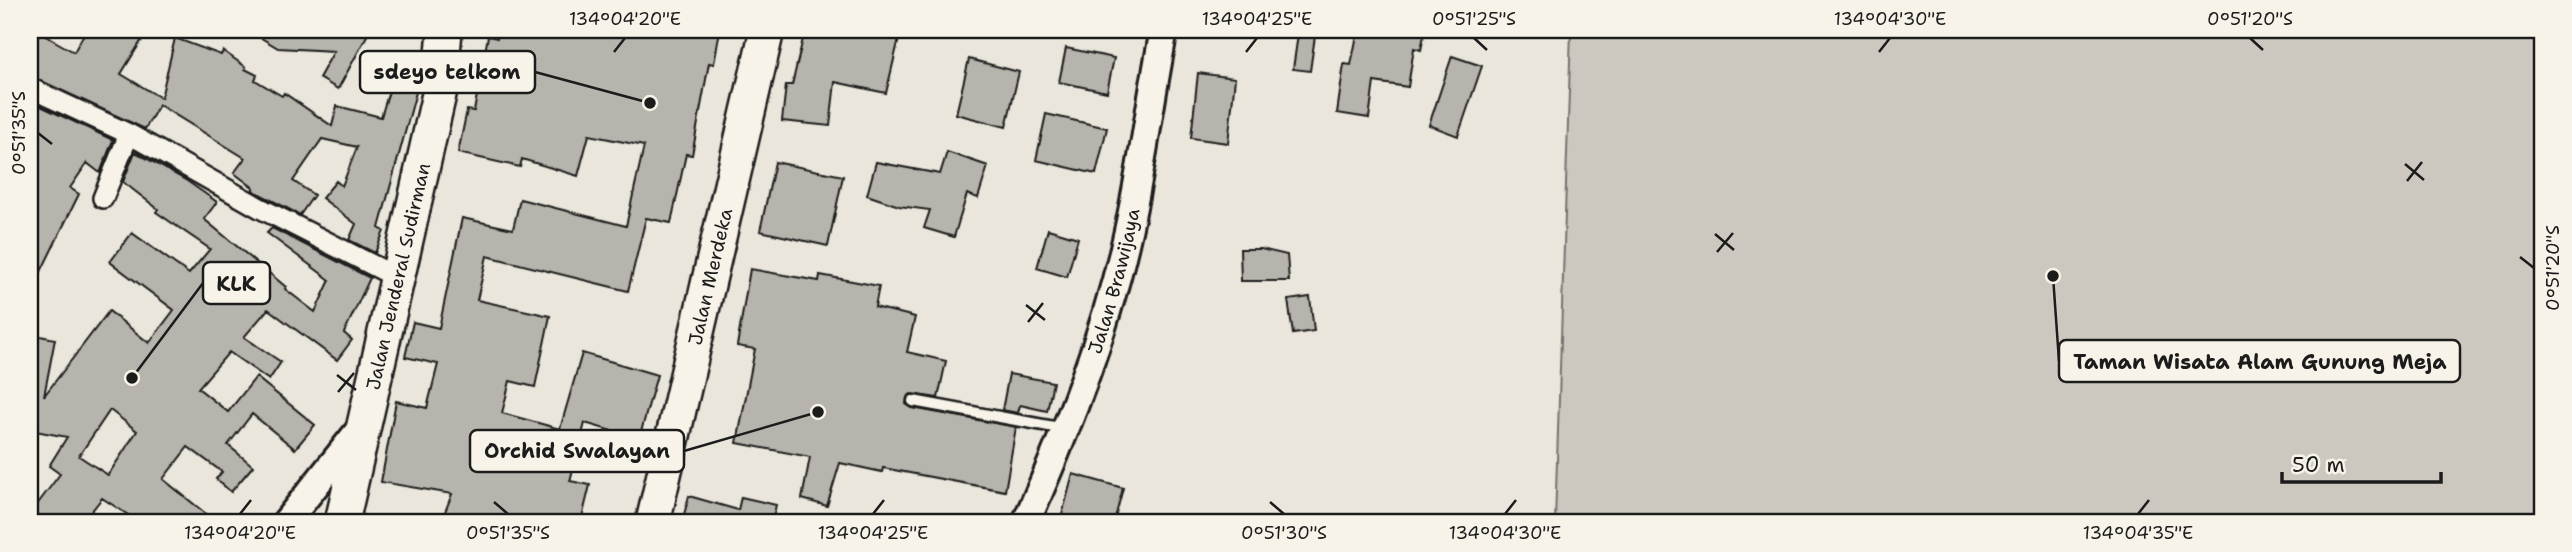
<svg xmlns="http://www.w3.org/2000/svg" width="2572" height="552" viewBox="0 0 2572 552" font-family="'Shantell Sans',sans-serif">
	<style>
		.green { fill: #ccc8c0; stroke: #74726e; stroke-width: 2 }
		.building { fill: #b6b4ac; stroke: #1c1c1c; stroke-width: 2; fill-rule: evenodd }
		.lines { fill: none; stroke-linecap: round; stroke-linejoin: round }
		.lane-casing { stroke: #1c1c1c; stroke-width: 15 }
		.street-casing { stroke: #1c1c1c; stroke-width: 24 }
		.secondary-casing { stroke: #1c1c1c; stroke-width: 32 }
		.highway-casing { stroke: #1c1c1c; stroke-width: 38 }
		.lane { stroke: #f7f3e8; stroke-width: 10 }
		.street { stroke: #f7f3e8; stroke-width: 19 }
		.secondary { stroke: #f7f3e8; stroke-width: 26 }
		.highway { stroke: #f7f3e8; stroke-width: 33 }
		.ticks { fill: none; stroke: #1c1c1c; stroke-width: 2.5 }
		.labels { text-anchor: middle; stroke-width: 5; stroke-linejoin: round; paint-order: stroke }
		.street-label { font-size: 19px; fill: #1c1c1c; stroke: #f7f3e8 }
		.leader { fill: none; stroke: #1c1c1c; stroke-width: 2.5 }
		.callout-dot { fill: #1c1c1c; stroke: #f7f3e8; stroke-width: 2.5 }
		.callout { fill: #f7f3e8; stroke: #1c1c1c; stroke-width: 2.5 }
		.callout-label { font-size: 21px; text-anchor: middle; font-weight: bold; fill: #1c1c1c }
		.neatline { fill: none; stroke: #1c1c1c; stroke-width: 2.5 }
		.ticks-label { font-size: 18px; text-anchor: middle; fill: #1c1c1c }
	</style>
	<rect width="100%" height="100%" fill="#eae6dc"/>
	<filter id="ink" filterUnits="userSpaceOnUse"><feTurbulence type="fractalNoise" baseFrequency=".0143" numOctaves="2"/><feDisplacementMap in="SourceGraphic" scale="14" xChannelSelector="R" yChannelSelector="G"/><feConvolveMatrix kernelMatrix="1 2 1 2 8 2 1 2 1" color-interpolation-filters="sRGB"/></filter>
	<g filter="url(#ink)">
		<!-- green -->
		<path class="green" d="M1571,30h971v492h-987z"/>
		<!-- building -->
		<path class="building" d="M86,30h45l12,8 -22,36 40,24 14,-60 46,17 2,-4 23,16 -1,2 12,6 -2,5 27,16 2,-3 48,33 5,-20 44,11 11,-36 -4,-1 7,-20 27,10 -43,158 5,3 -9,22 -26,-13 7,-16 -34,-26 14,-17 6,5 15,-39 -35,-8 -29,42 21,14 -14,20 -48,-25 2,-2 -20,-15 11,-15 -86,-53 -14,24 -115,-53v-33l7,-12 37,21z
			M248,30h122l-32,59 -19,-11 15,-27 -56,-3z
			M498,30h222l-6,34 -5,-1 -17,92 -6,-1 -15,69 -25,-5 -18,73 -141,-35 -10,44 73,16 -15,71 -25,-6 -8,32 58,16 22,-76 75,22 -18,64 -54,-16 -15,58 20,4 -9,37h-124l-14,-5 9,-23 -71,-12 15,-81 31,7 11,-44 -33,-7 8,-35 26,6 23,-110 51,11 7,-30 106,27 18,-80 -55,-11 -11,41 -56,-17 -2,8 -62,-14 9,-43 7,1 14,-75 9,2z
			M805,30h96l-15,63 -51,-11 -5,44 -48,-5 4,-36h6z
			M1358,30h67l-4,20 -7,-2 -6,39 -34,-5 -5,36 -32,-5 7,-49 7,1z
			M1298,34l17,2 -5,35 -17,-2z
			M1066,48l48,10 -7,34 -48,-10z
			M1452,56l30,10 -24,70 -29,-11z
			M969,59l50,13 -13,55 -50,-13z
			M1198,73l37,5 -7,65 -37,-5z
			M30,101l83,39 -13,33 -13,-10 -17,25 9,6 -49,100z
			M1046,114l61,14 -11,46 -60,-14z
			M135,152l52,29 30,21 -13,17 82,68 -1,2 30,23 15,-32 -63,-47 5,-5 98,50 -26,55 8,7 -15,20 -69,-51 -24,28 37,25 -12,18 -40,-28 -31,36 30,24 28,-35 59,48 -20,24 -43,-35 -24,31 25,21 -22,26 -15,-13 6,-7 -34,-25 -25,32 53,43h-77l-37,-24 -19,24h-53v-8l30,-40 -11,-8 18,-29 -37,-7v-96l25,5 -11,57 65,-85 40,32 25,-33 -64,-48 22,-29 57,41 21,-25 -54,-37 2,-3 -35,-27zM110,410l27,21 -29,44 -29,-19z
			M947,152l41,14 -10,32 -11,-4 -13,43 -30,-9 6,-18 -31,-4 -32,-11 9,-33 64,12z
			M775,162l68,14 -15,70 -68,-15z
			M1048,229l30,9 -11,39 -30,-9z
			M1240,249h21l26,6 2,26h-48z
			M750,269l69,12 1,-6 59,11 -4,21 40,10 -8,35 39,9 -8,37 -27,-4 -4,3 -1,7 6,4 104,19 -11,64 -122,-23 -1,4 -42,-9 -13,43 -25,-7 8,-42 -73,-14 18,-94 -18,-3z
			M1310,297l4,34 -21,3 -5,-34z
			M1009,374l44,8 -6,29 -27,-6 -2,8 -16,-3z
			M1073,474l50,14 -9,34h-27l-25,-7z
			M689,496l49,14 3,-13 35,8 -4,17h-90z"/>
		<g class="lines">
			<!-- lane casing -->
			<g class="lane-casing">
				<path id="lane" d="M913,401l152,28"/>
			</g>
			<!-- street casing -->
			<g class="street-casing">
				<path id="street" d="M30,88l99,46 131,74 138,70
					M103,198l26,-64"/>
			</g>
			<!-- secondary casing -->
			<g class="secondary-casing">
				<g id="secondary">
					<path d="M286,522l75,-94"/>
					<path id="s1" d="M1026,522c40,-90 78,-185 100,-282 16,-69 24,-140 38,-210"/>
				</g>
			</g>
			<!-- highway casing -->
			<g class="highway-casing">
				<g id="highway">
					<path id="s2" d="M342,522l98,-432 5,-60"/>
					<path id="s3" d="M653,522l114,-492"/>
				</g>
			</g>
			<!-- lane -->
			<use href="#lane" class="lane"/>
			<!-- street -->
			<use href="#street" class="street"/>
			<!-- secondary -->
			<use href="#secondary" class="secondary"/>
			<!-- highway -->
			<use href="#highway" class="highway"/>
		</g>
	</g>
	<!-- ticks -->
	<path class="ticks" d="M1474,38l13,12M2250,38l13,12M614,52l11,-14M1246,52l11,-14M1879,52l11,-14M38,133l14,11M2405,164l19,16M2407,181l15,-19M1715,234l19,16M1717,252l16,-19M2520,257l14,11M1026,305l19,15M1028,322l15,-19M337,375l19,15M338,392l16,-19M494,502l14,12M1270,502l14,12M240,514l11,-14M873,514l11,-14M1505,514l11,-14M2138,514l11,-14"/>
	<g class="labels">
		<!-- street labels -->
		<g class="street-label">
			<text dy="7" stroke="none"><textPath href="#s3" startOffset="252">Jalan Merdeka</textPath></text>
			<text dy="7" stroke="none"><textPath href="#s2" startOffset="252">Jalan Jenderal Sudirman</textPath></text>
			<text dy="7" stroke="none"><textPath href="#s1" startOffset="257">Jalan Brawijaya</textPath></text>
		</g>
	</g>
	<!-- callouts -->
	<path class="leader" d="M650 103L535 72M132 378L203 283M2053 276L2059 361M818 412L684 451"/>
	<g class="callout-dot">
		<circle cx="650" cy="103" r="7"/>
		<circle cx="132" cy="378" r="7"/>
		<circle cx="2053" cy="276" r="7"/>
		<circle cx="818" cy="412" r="7"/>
	</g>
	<g class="callout">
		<rect x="360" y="51" width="175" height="42" rx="7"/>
		<rect x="203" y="262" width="67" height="42" rx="7"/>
		<rect x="2059" y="340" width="401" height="42" rx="7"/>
		<rect x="470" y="430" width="214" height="42" rx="7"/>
	</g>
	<g class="callout-label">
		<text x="447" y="79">sdeyo telkom</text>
		<text x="236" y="291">KLK</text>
		<text x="2260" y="369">Taman Wisata Alam Gunung Meja</text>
		<text x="577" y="458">Orchid Swalayan</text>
	</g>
	<!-- margin -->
	<rect width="2572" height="552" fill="none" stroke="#f7f3e8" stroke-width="77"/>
	<!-- scale -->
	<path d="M2282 472v10h159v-10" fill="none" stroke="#1c1c1c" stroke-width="3.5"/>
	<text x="2292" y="472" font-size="21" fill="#1c1c1c" stroke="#f7f3e8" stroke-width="5" paint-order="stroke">50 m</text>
	<rect x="38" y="38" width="2496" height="476" class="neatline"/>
	<g class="ticks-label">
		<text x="625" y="25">134°04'20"E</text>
		<text x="1257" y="25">134°04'25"E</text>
		<text x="1474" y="25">0°51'25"S</text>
		<text x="1890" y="25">134°04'30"E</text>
		<text x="2250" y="25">0°51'20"S</text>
		<text transform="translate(19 133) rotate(-90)" y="6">0°51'35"S</text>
		<text transform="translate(2553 268) rotate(-90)" y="6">0°51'20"S</text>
		<text x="240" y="539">134°04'20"E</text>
		<text x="508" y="539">0°51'35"S</text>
		<text x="873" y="539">134°04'25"E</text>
		<text x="1284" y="539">0°51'30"S</text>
		<text x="1505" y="539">134°04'30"E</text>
		<text x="2138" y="539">134°04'35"E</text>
	</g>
</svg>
